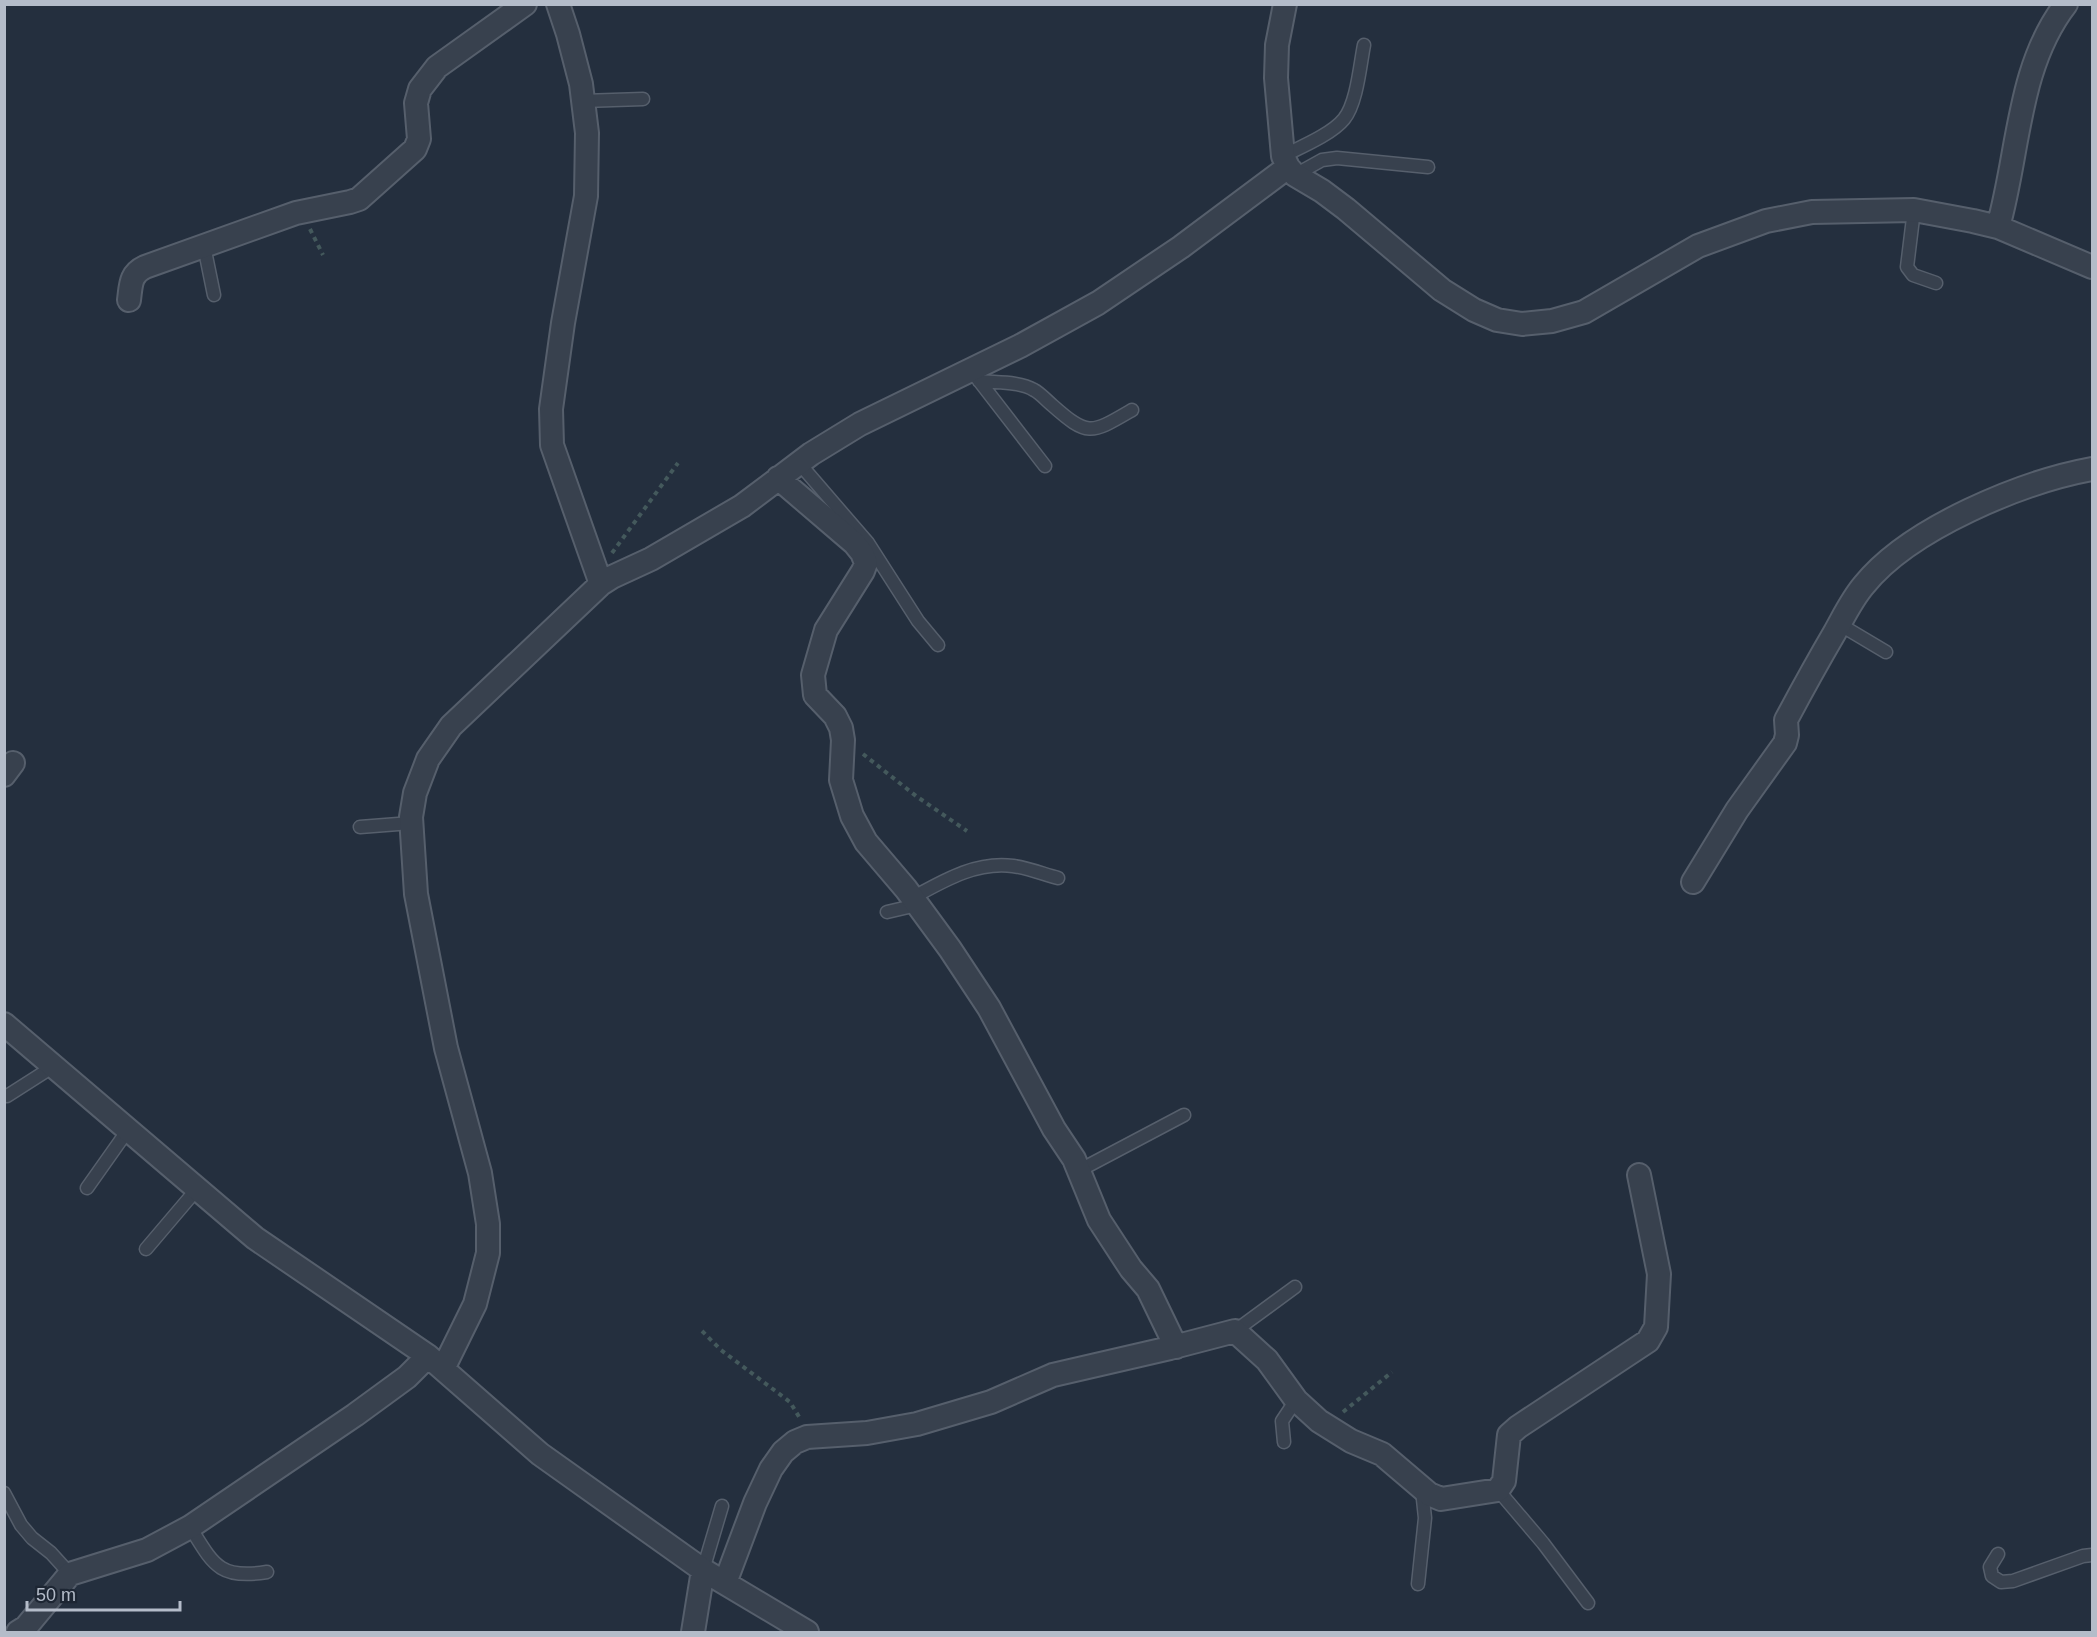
<svg xmlns="http://www.w3.org/2000/svg" width="2097" height="1637" viewBox="0 0 2097 1637" font-family="Helvetica,sans-serif">
	<style>
		.lines { fill: none; stroke-linecap: round; stroke-linejoin: round }
		.service-casing { stroke: #565f6c; stroke-width: 15 }
		.minor-casing { stroke: #565f6c; stroke-width: 26 }
		.path { stroke: #44595c; stroke-width: 4; stroke-dasharray: 4.5 4.5; stroke-linecap: butt }
		.service { stroke: #38414e; stroke-width: 12 }
		.minor { stroke: #38414e; stroke-width: 22 }
	</style>
	<rect width="100%" height="100%" fill="#242f3e"/>
	<g class="lines">
		<!-- service casing -->
		<g class="service-casing">
			<path id="service" d="M583,101l60,-2
				M1283,156c18,-9 49,-22 61,-37 13,-16 16,-54 20,-74
				M1295,175l27,-15 15,-2 91,9
				M1914,210l-7,57 6,8 23,8
				M204,246l10,49
				M977,378l68,88
				M979,381c17,2 40,0 55,9 6,3 12,10 18,15 36,32 39,29 80,5
				M799,463l69,80 50,78 20,24
				M1839,624l47,28
				M360,827l51,-4
				M912,898c31,-17 64,-37 101,-32 15,2 30,8 45,12
				M887,912l30,-7
				M7,1096l47,-30
				M1080,1170l104,-55
				M87,1188l41,-58
				M146,1249l51,-60
				M1235,1331l60,-44
				M1284,1442l-2,-21 14,-21
				M1498,1490l45,53 45,60
				M4,1493l17,32 11,13 19,15 19,21
				M190,1527c23,37 29,53 77,45
				M1998,1554l-8,13 2,9 9,6 12,-1 70,-25 9,-1
				M703,1570l19,-64
				M1418,1584l7,-66 -3,-28"/>
		</g>
		<!-- minor casing -->
		<g class="minor-casing">
			<path id="minor" d="M1288,167l7,8 27,16 24,18 96,81 32,20 23,10 25,4 30,-3 32,-9 114,-66 68,-25 46,-9 102,-2 59,11 25,6 94,40
				M1998,227c21,-73 19,-160 68,-223
				M129,300c2,-15 1,-26 16,-33l151,-54 54,-11 9,-3 56,-50 4,-10 -3,-36 4,-14 17,-22 88,-63
				M778,478l76,65 8,10 4,10 -3,8 -37,59 -13,45 2,20 20,21 6,12 2,12 -2,40 11,36 14,26 40,47 44,60 39,59 65,121 20,30 25,61 32,49 17,20 28,58
				M601,584l11,-7 39,-18 91,-53 69,-52 49,-30 160,-78 78,-43 83,-56 107,-80 -5,-11 -7,-78 1,-33 8,-41
				M4,775l9,-12
				M1693,882l44,-72 48,-67 2,-8 -1,-15c16,-30 32,-59 49,-88 9,-16 17,-33 29,-47 46,-57 158,-103 228,-116
				M4,1024l251,214 173,118 112,98 163,116 104,62
				M443,1369l32,-65 13,-51v-29l-8,-51 -34,-125 -30,-154 -5,-77 4,-24 13,-34 23,-33 150,-142 -49,-139 -1,-36 12,-86 23,-127 1,-63 -6,-49 -13,-50 -10,-30
				M725,1583l30,-80 16,-34 12,-17 12,-10 12,-5 60,-4 50,-9 74,-22 62,-27 117,-27 65,-17 32,29 29,40 23,21 32,20 31,13 47,40 12,5 57,-9 6,-9 5,-46 9,-8 130,-86 8,-14 3,-53 -20,-99
				M18,1632l8,-5 44,-53 77,-24 43,-23 165,-112 52,-38 21,-21
				M693,1632l10,-62"/>
		</g>
		<!-- path -->
		<path class="path" d="M310,229l13,26
			M612,553l66,-90
			M863,754l53,42 51,35
			M702,1331l19,19 69,52 11,18
			M1343,1412l49,-40"/>
		<!-- service -->
		<use href="#service" class="service"/>
		<!-- minor -->
		<use href="#minor" class="minor"/>
	</g>
	<!-- border -->
	<rect width="2097" height="1637" fill="none" stroke="#b4bcc9" stroke-width="12"/>
	<!-- scale -->
	<path d="M27 1601v9h153v-9" fill="none" stroke="#b4bcc9" stroke-width="3"/>
	<text x="36" y="1601" font-size="18" fill="#b4bcc9" stroke="#1d2633" stroke-width="4.5" paint-order="stroke">50 m</text>
</svg>
